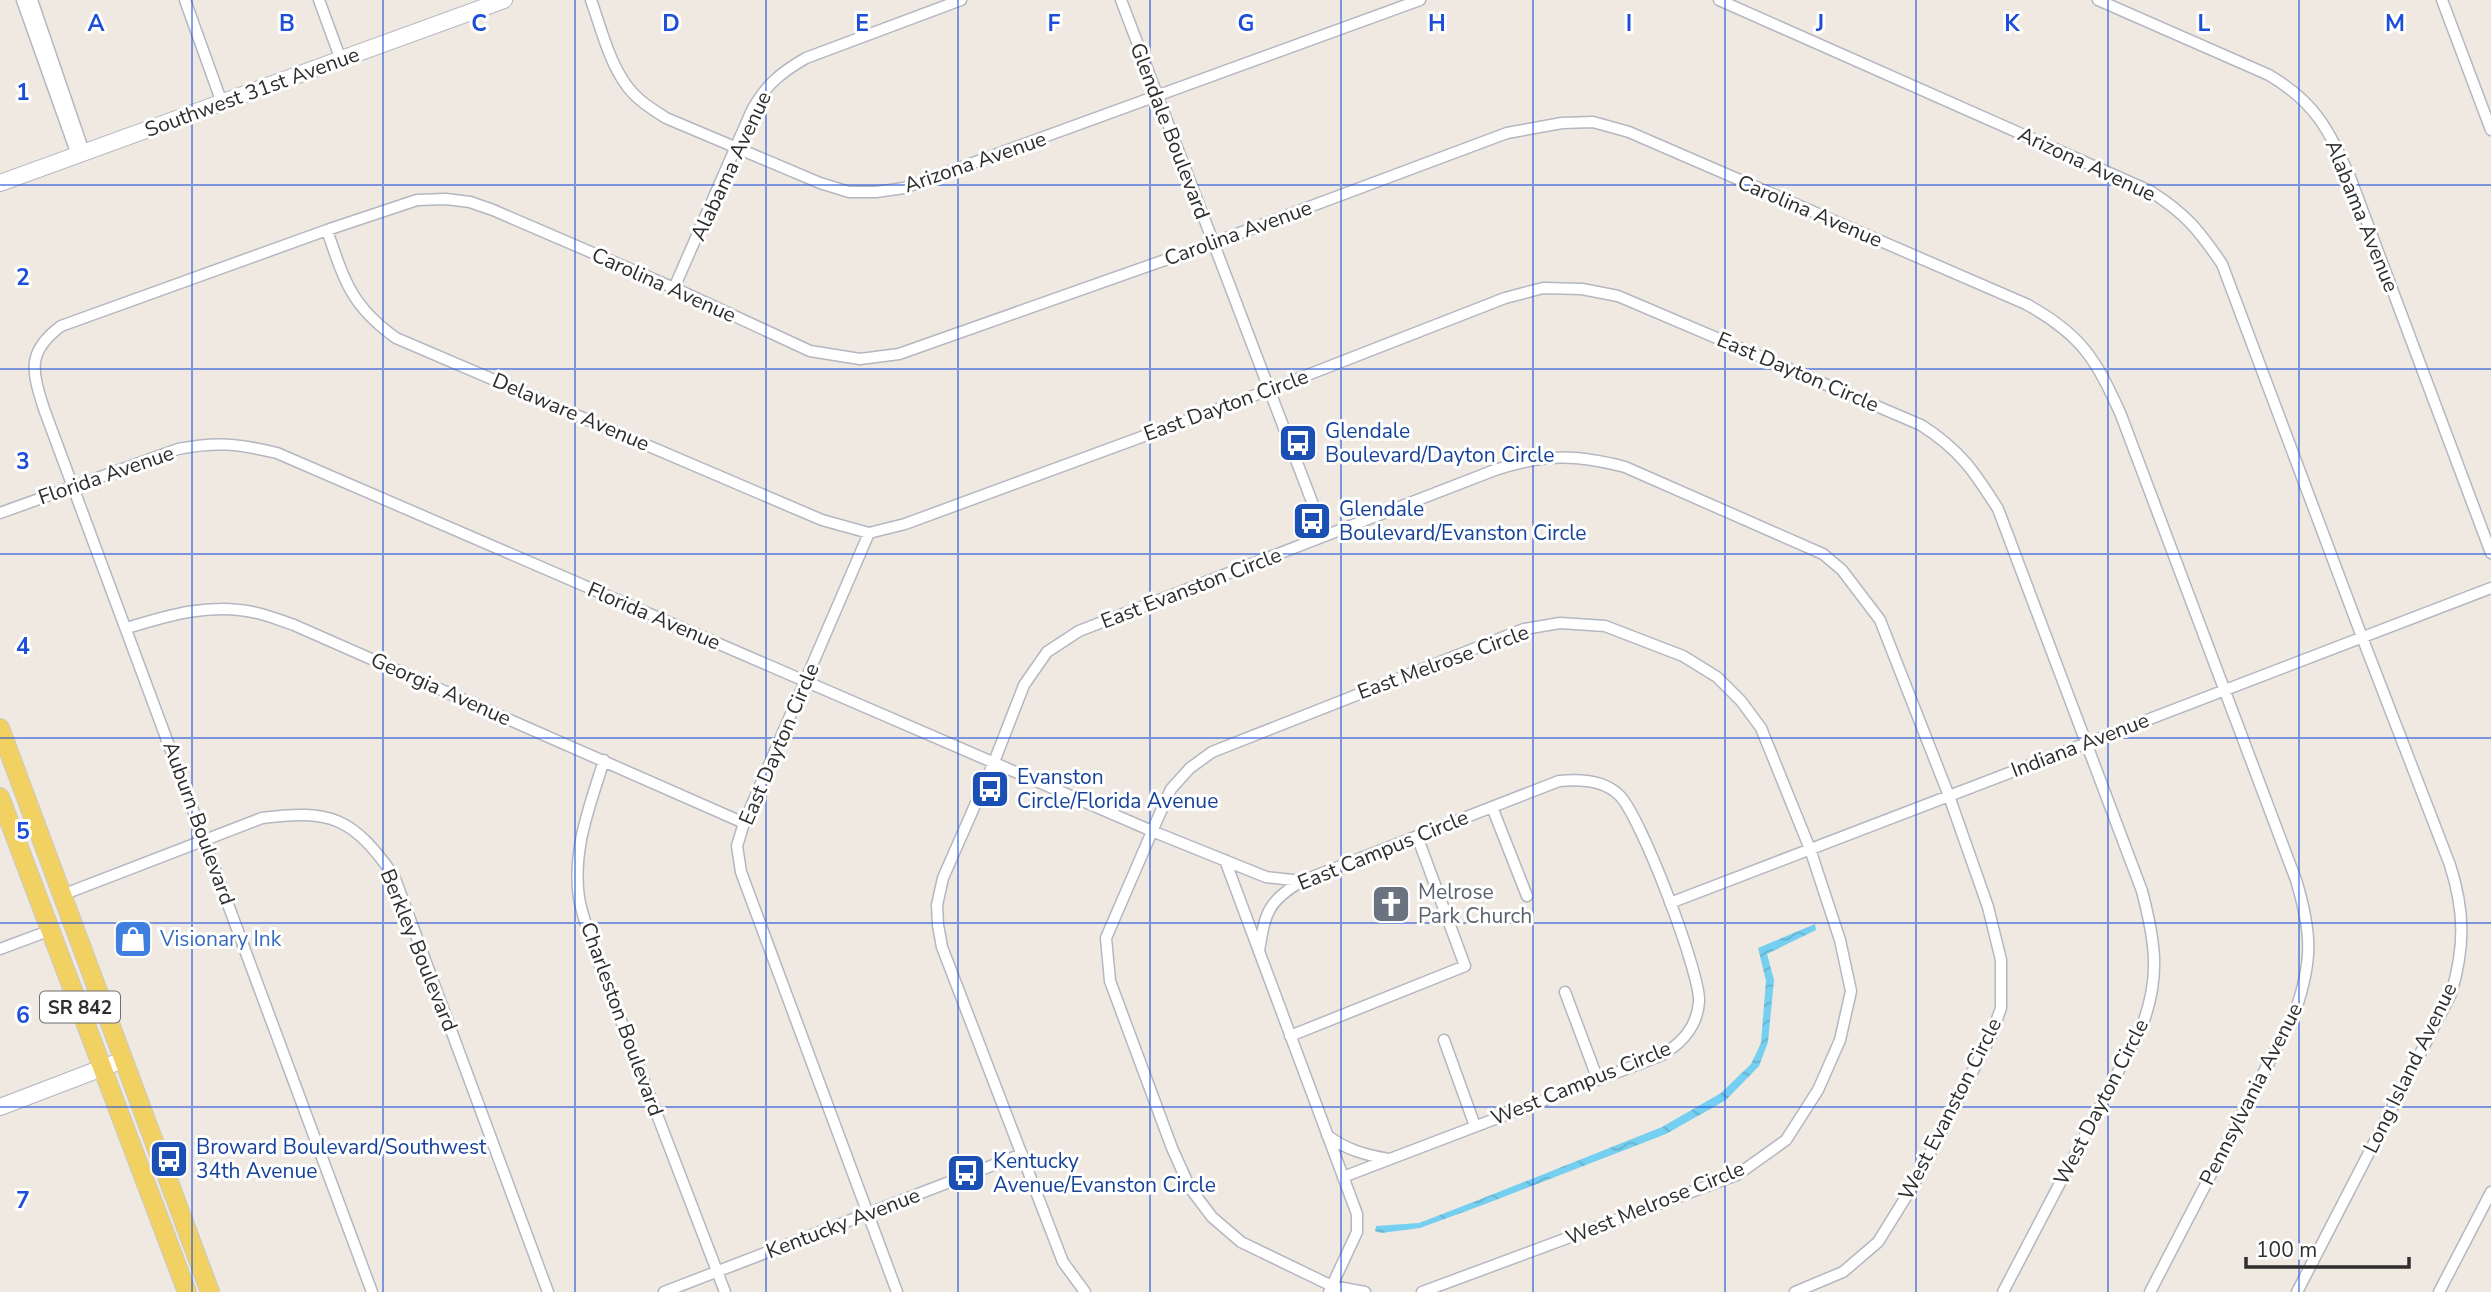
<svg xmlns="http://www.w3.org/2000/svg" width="2491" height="1292" viewBox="0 0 2491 1292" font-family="'Nunito Sans',sans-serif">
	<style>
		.water { fill: url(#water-waves) }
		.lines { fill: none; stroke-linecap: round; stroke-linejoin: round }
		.street-casing { stroke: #b4b7c1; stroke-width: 13 }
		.secondary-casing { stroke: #b4b7c1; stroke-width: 18 }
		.primary-casing { stroke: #c9c9c9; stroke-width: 20 }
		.street { stroke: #fff; stroke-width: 10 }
		.secondary { stroke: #fff; stroke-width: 16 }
		.primary { stroke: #f2d163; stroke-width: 18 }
		.grid { fill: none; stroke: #1d4ed8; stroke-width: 2; stroke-opacity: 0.55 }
		.labels { text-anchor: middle; stroke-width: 6; stroke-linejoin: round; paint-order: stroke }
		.shield { fill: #fff; stroke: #6d6d6d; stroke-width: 2 }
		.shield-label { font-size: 19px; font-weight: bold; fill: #2e2e2e }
		.street-label { font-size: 21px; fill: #2e2e2e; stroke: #fff }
		.transit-label { font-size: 21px; fill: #164399; stroke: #fff; text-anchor: start }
		.worship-label { font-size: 21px; fill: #5b616d; stroke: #fff; text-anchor: start }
		.shop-label { font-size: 21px; fill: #366cbe; stroke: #fff; text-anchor: start }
		.grid-label { font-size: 23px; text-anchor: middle; font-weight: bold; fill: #1d4ed8; stroke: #fff; stroke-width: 6; stroke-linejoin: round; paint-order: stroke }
	</style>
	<defs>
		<pattern id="water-waves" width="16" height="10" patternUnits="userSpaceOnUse" patternTransform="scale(1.75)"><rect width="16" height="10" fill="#75cff0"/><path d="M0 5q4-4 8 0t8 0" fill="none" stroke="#66b2ce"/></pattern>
	</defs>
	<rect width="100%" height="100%" fill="#efe9e1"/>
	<!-- water -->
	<path class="water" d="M1815,924l1,6 -49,24 7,26 -6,62 -9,24 -33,34 -60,34 -186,72 -60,22 -39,5 -6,-2 1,-5 43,-3 57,-22 186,-74 59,-34 30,-29 10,-21 5,-62 -8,-33z"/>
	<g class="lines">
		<!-- street casing -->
		<g class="street-casing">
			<path id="street" d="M22,0l55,155
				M32,0l52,152
				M185,0l37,103
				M319,0l22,60
				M591,0c10,28 18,62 36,86 10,14 25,23 39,32l154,65 29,9h27l28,-4 516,-188
				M1121,0l204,536
				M1719,0l431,191c36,23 48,38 72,73l140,373 88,228c15,47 15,82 1,129l-154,298
				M2098,0l171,75c47,28 59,54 81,102l141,376
				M2442,0l49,130
				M327,230c17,50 24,76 69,108l426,182 47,13
				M674,288l78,-178c15,-26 28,-37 54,-52l155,-58
				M0,513l178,-64c39,-8 61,-5 99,4l875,378 114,46 36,4
				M127,628c42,-13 85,-26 130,-15 13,3 25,8 37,12l450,198
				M604,760c-14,46 -32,89 -25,138 3,16 9,32 13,47l133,347
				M1492,807l35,89
				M1225,860l132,354v18l-28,60
				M62,895l200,-77c70,-9 91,0 132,58l154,416
				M1670,903l821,-315
				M0,949l51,-19
				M1259,951c6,-37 8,-50 43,-70l257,-100c20,-2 45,-1 60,14 21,19 82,179 80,207 -2,26 -18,42 -39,54l-317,121
				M1565,992l33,88
				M1290,1036l175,-70 -48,-130
				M1444,1040l31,86
				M1327,1135c19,15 39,20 62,24
				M372,1292l-328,-883c-12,-38 -18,-57 17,-83l266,-96 90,-30 29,-1 24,3 23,8 181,78 136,63 50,8 39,-5 314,-111 294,-110 55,-10 31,-1 36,10 397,172c55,30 70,55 95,111l175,465c16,53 17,80 -1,132l-145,280
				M664,1292l358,-138
				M897,1292l-156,-420 -4,-26 7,-23 125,-290 36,-9 364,-134 236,-92 38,-10 39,1 36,7 303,129c39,25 53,46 77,84l144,382c13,50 19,85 0,135l-139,266
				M1085,1292l-22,-30 -121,-315 -4,-22 -1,-20 6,-27 51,-116 30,-77 23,-33 32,-21 416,-161c50,-16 79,-16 130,-3l198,87 19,16 38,50 69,176 39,111 13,53v48l-10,28 -77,148 -36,58 -35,30 -48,20
				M1365,1292l-33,-6 -91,-44 -29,-25 -22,-29 -18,-40 -62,-167 -4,-43 51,-118 14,-31 19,-21 22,-16 312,-123 36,-6 45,3 78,30 34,21 24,24 20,27 49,121 30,91 11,51 -11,49 -22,50 -32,50 -49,35 -315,117
				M2439,1292l52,-100"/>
		</g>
		<!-- secondary casing -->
		<g class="secondary-casing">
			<path id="secondary" d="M0,183l504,-183
				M0,1107l123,-47"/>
		</g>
		<!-- primary casing -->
		<g class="primary-casing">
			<path id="primary" d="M0,728l210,564
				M0,797l187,495"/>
		</g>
		<!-- street -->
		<use href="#street" class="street"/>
		<!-- secondary -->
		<use href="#secondary" class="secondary"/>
		<!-- primary -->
		<use href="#primary" class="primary"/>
	</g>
	<!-- grid -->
	<path class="grid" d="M192,0v1292M383,0v1292M575,0v1292M766,0v1292M958,0v1292M1150,0v1292M1341,0v1292M1533,0v1292M1725,0v1292M1916,0v1292M2108,0v1292M2299,0v1292M0,185h2491M0,369h2491M0,554h2491M0,738h2491M0,923h2491M0,1107h2491"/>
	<!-- icons -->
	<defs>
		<g id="bus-square" transform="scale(2.0125)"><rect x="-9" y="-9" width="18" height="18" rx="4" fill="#1a4fb4" stroke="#fff"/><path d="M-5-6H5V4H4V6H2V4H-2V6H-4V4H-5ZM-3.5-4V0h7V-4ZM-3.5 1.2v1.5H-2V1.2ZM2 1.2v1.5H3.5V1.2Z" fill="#fff"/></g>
		<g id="church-square" transform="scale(2.0125)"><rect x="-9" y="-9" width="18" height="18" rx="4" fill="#6b7280" stroke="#fff"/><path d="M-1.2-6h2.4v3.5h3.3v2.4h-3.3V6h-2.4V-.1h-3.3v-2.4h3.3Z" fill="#fff"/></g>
		<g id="shop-square" transform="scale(2.0125)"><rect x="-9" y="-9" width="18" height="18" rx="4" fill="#3f7fe0" stroke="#fff"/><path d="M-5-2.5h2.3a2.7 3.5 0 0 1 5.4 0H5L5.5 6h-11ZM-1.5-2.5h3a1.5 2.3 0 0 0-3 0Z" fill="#fff"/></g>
	</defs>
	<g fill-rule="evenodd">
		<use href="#bus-square" x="1298" y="443"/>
		<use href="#bus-square" x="1312" y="521"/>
		<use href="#bus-square" x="990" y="789"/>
		<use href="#church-square" x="1391" y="904"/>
		<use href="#shop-square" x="133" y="939"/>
		<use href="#bus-square" x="169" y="1159"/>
		<use href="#bus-square" x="966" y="1173"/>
	</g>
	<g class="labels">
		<!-- shield labels -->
		<rect class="shield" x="40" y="991.5" width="80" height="31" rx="5"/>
		<g class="shield-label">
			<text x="80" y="1014">SR 842</text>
		</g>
		<!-- street labels -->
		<g class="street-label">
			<text transform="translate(252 92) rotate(-20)" y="7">Southwest 31st Avenue</text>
			<text transform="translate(1170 131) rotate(69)" y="7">Glendale Boulevard</text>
			<text transform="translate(975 162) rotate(-19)" y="7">Arizona Avenue</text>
			<text transform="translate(2087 164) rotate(25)" y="7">Arizona Avenue</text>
			<text transform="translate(731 166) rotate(-65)" y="7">Alabama Avenue</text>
			<text transform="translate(1810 211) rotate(23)" y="7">Carolina Avenue</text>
			<text transform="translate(2362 216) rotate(68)" y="7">Alabama Avenue</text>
			<text transform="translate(1238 233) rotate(-20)" y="7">Carolina Avenue</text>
			<text transform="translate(664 285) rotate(24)" y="7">Carolina Avenue</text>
			<text transform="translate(1798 372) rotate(23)" y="7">East Dayton Circle</text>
			<text transform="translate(1226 405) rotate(-20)" y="7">East Dayton Circle</text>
			<text transform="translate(571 412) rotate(23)" y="7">Delaware Avenue</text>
			<text transform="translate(106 475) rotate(-19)" y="7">Florida Avenue</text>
			<text transform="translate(1191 588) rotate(-21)" y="7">East Evanston Circle</text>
			<text transform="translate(654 616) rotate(23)" y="7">Florida Avenue</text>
			<text transform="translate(1443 662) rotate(-20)" y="7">East Melrose Circle</text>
			<text transform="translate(441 689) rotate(24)" y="7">Georgia Avenue</text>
			<text transform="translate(779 744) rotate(-67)" y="7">East Dayton Circle</text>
			<text transform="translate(2080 745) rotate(-21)" y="7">Indiana Avenue</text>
			<text transform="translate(199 823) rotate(70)" y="7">Auburn Boulevard</text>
			<text transform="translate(1383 850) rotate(-22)" y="7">East Campus Circle</text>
			<text transform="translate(419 950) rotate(68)" y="7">Berkley Boulevard</text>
			<text transform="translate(622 1019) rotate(70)" y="7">Charleston Boulevard</text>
			<text transform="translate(2410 1068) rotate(-64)" y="7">Long Island Avenue</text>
			<text transform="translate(1581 1083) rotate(-22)" y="7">West Campus Circle</text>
			<text transform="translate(2251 1094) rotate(-63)" y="7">Pennsylvania Avenue</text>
			<text transform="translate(2101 1102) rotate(-63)" y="7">West Dayton Circle</text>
			<text transform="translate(1950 1109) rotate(-63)" y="7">West Evanston Circle</text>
			<text transform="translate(1655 1203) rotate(-22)" y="7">West Melrose Circle</text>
			<text transform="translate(843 1223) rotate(-21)" y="7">Kentucky Avenue</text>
		</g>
		<!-- transit labels -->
		<g class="transit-label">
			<text x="1325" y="438">Glendale<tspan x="1325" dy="24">Boulevard/Dayton Circle</tspan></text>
			<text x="1339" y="516">Glendale<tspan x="1339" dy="24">Boulevard/Evanston Circle</tspan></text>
			<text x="1017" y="784">Evanston<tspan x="1017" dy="24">Circle/Florida Avenue</tspan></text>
			<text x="196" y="1154">Broward Boulevard/Southwest<tspan x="196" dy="24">34th Avenue</tspan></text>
			<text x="993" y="1168">Kentucky<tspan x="993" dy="24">Avenue/Evanston Circle</tspan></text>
		</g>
		<!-- worship labels -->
		<g class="worship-label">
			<text x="1418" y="899">Melrose<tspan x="1418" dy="24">Park Church</tspan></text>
		</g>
		<!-- shop labels -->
		<g class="shop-label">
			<text x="160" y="946">Visionary Ink</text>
		</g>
	</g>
	<g class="grid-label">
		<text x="96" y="31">A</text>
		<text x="287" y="31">B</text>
		<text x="479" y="31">C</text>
		<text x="671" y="31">D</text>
		<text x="862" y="31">E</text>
		<text x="1054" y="31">F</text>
		<text x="1246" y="31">G</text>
		<text x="1437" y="31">H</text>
		<text x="1629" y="31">I</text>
		<text x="1820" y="31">J</text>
		<text x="2012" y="31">K</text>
		<text x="2204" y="31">L</text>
		<text x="2395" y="31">M</text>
		<text x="23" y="100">1</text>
		<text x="23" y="285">2</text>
		<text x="23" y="469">3</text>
		<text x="23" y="654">4</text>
		<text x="23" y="839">5</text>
		<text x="23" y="1023">6</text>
		<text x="23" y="1208">7</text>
	</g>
	<!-- scale -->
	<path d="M2246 1257v10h163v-10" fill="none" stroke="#2e2e2e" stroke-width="3.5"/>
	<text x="2256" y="1257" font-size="21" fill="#2e2e2e" stroke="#ffffff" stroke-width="5" paint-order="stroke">100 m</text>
</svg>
